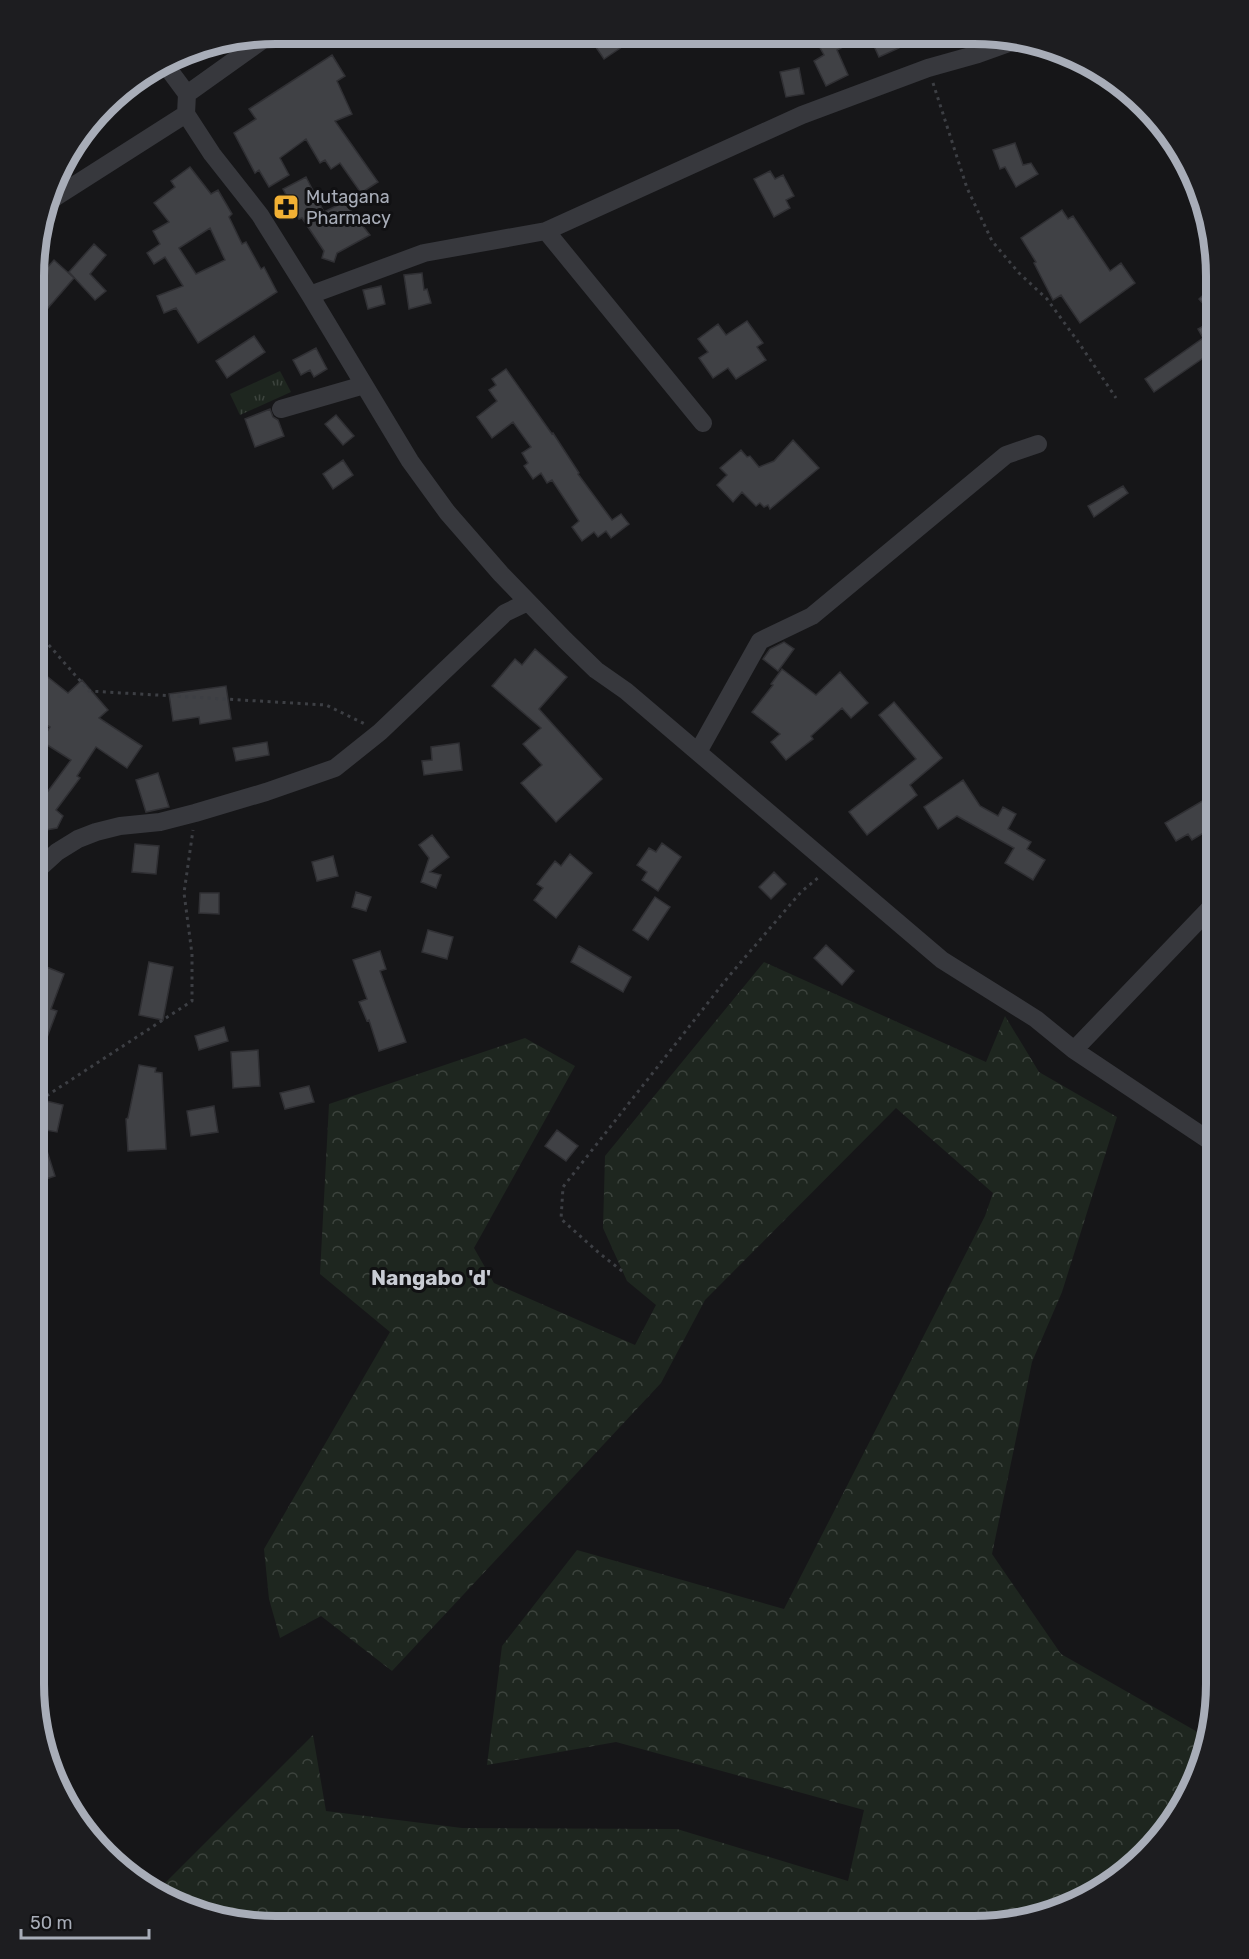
<svg xmlns="http://www.w3.org/2000/svg" width="1249" height="1959" viewBox="0 0 1249 1959" font-family="Rubik,sans-serif">
	<style>
		.grass { fill: url(#grass-tufts) }
		.forest { fill: url(#forest-crowns) }
		.building { fill: #404145; stroke: #303034; stroke-width: 1.5; fill-rule: evenodd }
		.lines { fill: none; stroke-linecap: round; stroke-linejoin: round }
		.path { stroke: #3d3f44; stroke-width: 3; stroke-dasharray: 3 4.5; stroke-linecap: butt }
		.minor { stroke: #37383d; stroke-width: 18 }
		.labels { text-anchor: middle; stroke-width: 6; stroke-linejoin: round; paint-order: stroke }
		.poi-label { font-size: 18px; fill: #a8adb8; stroke: #111113; text-anchor: start }
		.quarter-label { font-size: 21px; font-weight: bold; fill: #c9ccd4; stroke: #111113 }
		.rim { fill: none; stroke: #a8adb8; stroke-width: 8 }
	</style>
	<defs>
		<pattern id="grass-tufts" width="24" height="20" patternUnits="userSpaceOnUse" patternTransform="scale(1.5)"><rect width="24" height="20" fill="#1e261f"/><path d="M3 7l-1-3M5 7V3M7 7l1-3M15 17l-1-3M17 17v-4M19 17l1-3" fill="none" stroke="#3c433d"/></pattern>
		<pattern id="forest-crowns" width="20" height="18" patternUnits="userSpaceOnUse" patternTransform="scale(1.5)"><rect width="20" height="18" fill="#1e261f"/><path d="M2 6a3 3 0 1 1 6 0M12 15a3 3 0 1 1 6 0" fill="none" stroke="#3c433d"/></pattern>
	</defs>
	<rect width="100%" height="100%" fill="#161618"/>
	<!-- grass -->
	<path class="grass" d="M280,371l11,21 -51,23 -10,-21z"/>
	<!-- forest -->
	<path class="forest" d="M764,962l222,100 19,-46 34,56 78,45 -55,175 -30,70 -40,192 69,100 147,84 -5,24 -28,56 -42,48 -67,41 -93,19 -728,-2 -62,-16 -27,-16 157,-157 13,76 136,17 215,1 171,52 16,-71 -248,-68 -129,23 15,-119 75,-96 207,59 201,-393 8,-23 -97,-85 -191,192 -44,83 -269,288 -71,-55 -41,22 -11,-39 -5,-50 126,-217 -70,-58 9,-170 196,-66 50,28 -101,182 20,35 141,62 21,-40 -29,-24 -24,-53 2,-72z"/>
	<!-- building -->
	<path class="building" d="M587,34h54l-37,25z
		M813,35h53l-29,15 11,25 -22,11 -12,-25 10,-6z
		M869,35h24l6,13 -20,9z
		M332,55l13,21 -8,5 15,33 -17,7 43,61 -17,11 -21,-30 -9,6 -6,-9 -5,3 -14,-24 -26,19 9,17 -20,12 -10,-17 -4,3 -21,-40 22,-14 -7,-10z
		M799,68l5,26 -18,3 -6,-25z
		M1015,143l8,22 8,-2 7,11 -22,13 -11,-20 -5,2 -7,-19z
		M190,167l21,27 7,-4 14,24 -3,3 13,27 4,-2 15,27 3,-2 13,25 -79,51 -22,-35 -12,5 -7,-17 26,-10 -18,-29 -11,7 -7,-11 13,-9 -7,-13 16,-9 -15,-19 21,-16 -4,-6zM210,228l15,32 -29,14 -17,-26z
		M770,171l5,8 8,-4 11,21 -8,4 4,8 -16,9 -20,-38z
		M306,177l18,35 20,-10 26,33 -33,18 -3,9 -12,-4 2,-7 -22,-33 -3,1 -16,-30z
		M1062,210l6,9 5,-3 37,55 11,-8 14,20 -55,40 -19,-28 -8,5 -19,-37 2,-1 -15,-24z
		M94,244l12,11 -16,19 16,17 -11,9 -26,-28z
		M54,260l20,18 -39,45v-42z
		M422,273l2,17 3,-1 4,14 -22,6 -5,-34z
		M1216,283v35l-17,-19z
		M381,286l4,18 -17,5 -5,-19z
		M1216,319v40l-4,-7 -58,40 -9,-13 58,-41 -5,-9z
		M747,321l16,22 -6,4 9,13 -30,19 -8,-11 -15,10 -14,-20 9,-6 -10,-13 20,-15 8,11z
		M254,336l11,16 -38,26 -11,-17z
		M316,348l11,21 -13,8 -4,-7 -9,5 -8,-15z
		M506,369l46,65 1,-1 26,40 -1,1 34,46 9,-6 8,10 -18,14 -5,-7 -8,6 -4,-5 -12,9 -10,-14 7,-6 -27,-41 -5,3 -6,-10 -8,6 -9,-13 4,-3 -6,-10 9,-6 -18,-25 -21,16 -15,-21 20,-16 -8,-11 7,-5 -4,-6z
		M270,409l3,8 5,3 6,16 -29,11 -10,-28z
		M336,415l18,21 -11,9 -18,-21z
		M793,440l26,28 -49,41 -2,-4 -4,2 -4,-4 -4,3 -14,-14 -9,10 -16,-17 10,-10 -7,-7 21,-18 6,7 3,-1 9,11 15,-6z
		M343,460l10,15 -20,14 -10,-15z
		M1123,486l5,7 -34,24 -6,-11z
		M784,642l10,7 -16,22 -15,-12 7,-10z
		M535,649l32,28 -28,32 63,70 -46,43 -35,-39 21,-18 -19,-21 18,-16 -49,-42 23,-27 7,6z
		M34,666l34,27 14,-13 26,30 -9,8 43,28 -15,22 -31,-21 -19,29 3,2 -24,32 7,6 -6,12 -23,4v-34l6,4 31,-42 -30,-19 9,-14 -16,-10z
		M782,669l34,26 24,-23 28,31 -17,15 -9,-10 -31,28 2,3 -27,21 -15,-18 9,-8 -28,-22 21,-27 -2,-1z
		M226,686l5,33 -31,5 -1,-7 -26,4 -4,-27z
		M894,702l48,56 -32,27 7,10 -50,40 -18,-23 67,-53 -37,-44z
		M267,742l2,13 -33,6 -3,-13z
		M459,743l3,27 -38,5 -2,-14 10,-1 -1,-13z
		M158,773l11,34 -23,5 -10,-32z
		M963,780l17,26 18,10 5,-9 13,7 -8,15 23,13 -4,7 18,11 -12,20 -28,-17 9,-15 -57,-32 -19,13 -14,-22z
		M1204,800l9,15 -8,5 5,9 -18,11 -4,-6 -12,7 -11,-18z
		M432,835l17,22 -19,15 11,3 -5,13 -15,-6 8,-24 -10,-13z
		M662,843l19,14 -23,34 -16,-11 5,-8 -10,-7 12,-17 7,4z
		M135,844l24,2 -3,28 -24,-2z
		M570,854l22,19 -36,45 -22,-18 9,-12 -6,-4 18,-23 6,5z
		M333,856l5,20 -21,5 -5,-19z
		M774,872l12,12 -15,15 -12,-12z
		M356,892l15,5 -5,14 -14,-4z
		M200,893h19v21l-20,-1z
		M655,897l15,10 -22,33 -15,-10z
		M428,930l25,7 -6,22 -25,-7z
		M826,945l28,26 -12,14 -28,-27z
		M579,946l52,31 -8,15 -52,-30z
		M380,951l6,18 -6,2 26,71 -27,9 -10,-31 -2,1 -8,-19 8,-3 -14,-39z
		M34,962l30,12 -13,35 6,2 -22,58z
		M149,962l24,5 -10,53 -24,-5z
		M224,1027l4,14 -29,9 -4,-14z
		M258,1050l2,36 -27,2 -2,-36z
		M139,1065l17,3 -1,4 7,1 4,76 -38,2 -2,-32 2,-1z
		M309,1086l5,16 -29,7 -5,-16z
		M34,1098l29,7 -6,27 -17,-3 15,47 -21,7z
		M214,1106l4,26 -27,4 -4,-25z
		M557,1130l21,16 -12,15 -21,-15z"/>
	<g class="lines">
		<!-- path -->
		<path class="path" d="M933,83l34,105 25,53 27,32 28,26 32,44 37,55
			M34,628l55,63 237,14 39,19
			M34,1104l158,-103v-47l-8,-61 9,-63
			M622,1271l-23,-18 -38,-34 2,-32 166,-211 72,-84 18,-15"/>
		<!-- minor -->
		<path class="minor" d="M972,35l6,19
			M164,63l23,31
			M186,114l26,40 48,61 50,80 100,166 37,51 54,62 64,66 31,30 30,21 316,269 94,59 38,31 142,95
			M48,202l138,-88 1,-20 84,-60
			M546,231l157,192
			M310,295l114,-42 122,-22 256,-116 126,-47 50,-14 42,-15
			M281,409l83,-24
			M698,752l62,-111 52,-25 194,-161 32,-11
			M34,873l23,-21 21,-13 18,-7 24,-6 40,-4 35,-9 71,-21 69,-24 45,-36 125,-119 23,-11
			M1074,1050l142,-148"/>
	</g>
	<!-- icons -->
	<defs>
		<g id="pharmacy-square" transform="scale(1.35)"><rect x="-9" y="-9" width="18" height="18" rx="4" fill="#f2b134" stroke="#111113"/><path d="M-2-6h4v4h4v4h-4v4h-4v-4h-4v-4h4Z" fill="#111"/></g>
	</defs>
	<g fill-rule="evenodd">
		<use href="#pharmacy-square" x="286" y="207"/>
	</g>
	<g class="labels">
		<!-- poi labels -->
		<g class="poi-label">
			<text x="306" y="203">Mutagana<tspan x="306" dy="21">Pharmacy</tspan></text>
		</g>
		<!-- quarter labels -->
		<g class="quarter-label">
			<text x="431" y="1285">Nangabo 'd'</text>
		</g>
	</g>
	<!-- crop -->
	<path d="M0 0H1249V1959H0ZM276 44H974A232 232 0 0 1 1206 276V1684A232 232 0 0 1 974 1916H276A232 232 0 0 1 44 1684V276A232 232 0 0 1 276 44Z" fill="#1d1d20" fill-rule="evenodd"/>
	<path class="rim" d="M276 44H974A232 232 0 0 1 1206 276V1684A232 232 0 0 1 974 1916H276A232 232 0 0 1 44 1684V276A232 232 0 0 1 276 44Z"/>
	<!-- scale -->
	<path d="M21 1929v9h128v-9" fill="none" stroke="#a8adb8" stroke-width="3"/>
	<text x="30" y="1929" font-size="18" fill="#a8adb8" stroke="#111113" stroke-width="4.5" paint-order="stroke">50 m</text>
</svg>
